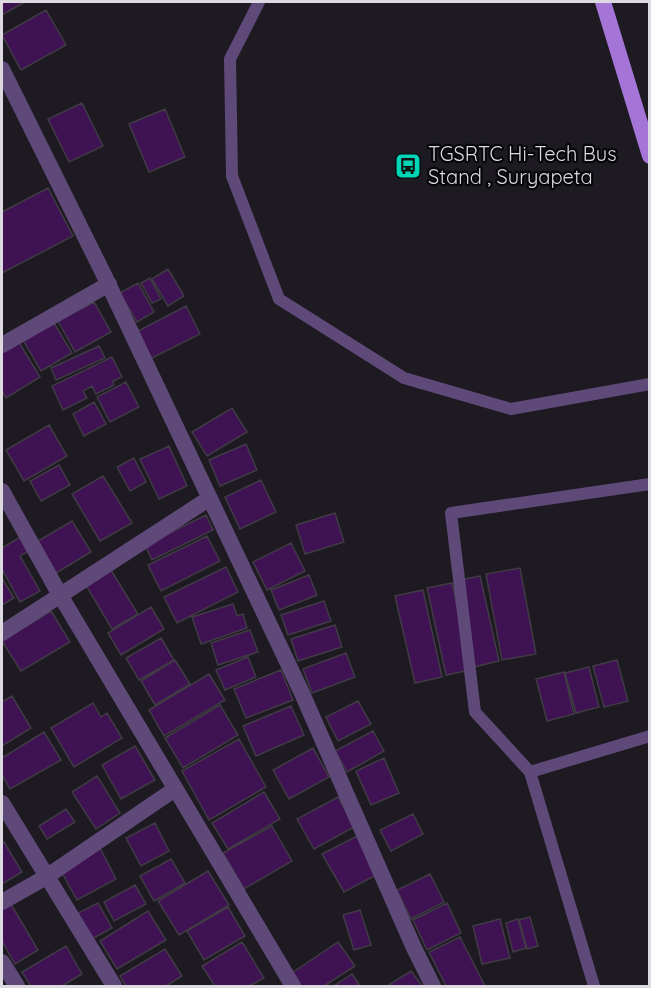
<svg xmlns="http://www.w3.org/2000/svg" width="651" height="988" viewBox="0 0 651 988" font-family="Quicksand,sans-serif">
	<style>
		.building { fill: #3f1254; stroke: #403b44; stroke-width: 1.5 }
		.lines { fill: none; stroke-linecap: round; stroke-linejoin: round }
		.service { stroke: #5f4978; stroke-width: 12 }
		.minor { stroke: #5f4978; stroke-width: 16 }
		.primary { stroke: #a474d7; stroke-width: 16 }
		.labels { text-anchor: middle; stroke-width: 4.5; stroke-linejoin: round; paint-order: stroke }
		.poi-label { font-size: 20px; fill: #dcdae0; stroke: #070609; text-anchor: start }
	</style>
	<rect width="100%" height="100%" fill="#1d1a22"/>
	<!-- building -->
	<path class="building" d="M2,2h23l-23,13z
		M46,10l20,35 -45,25 -19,-35z
		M82,103l21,43 -34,16 -21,-43z
		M165,109l20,48 -36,15 -20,-48z
		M48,188l25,48 -71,37v-61z
		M168,269l16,27 -16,10 -16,-27z
		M150,278l11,21 -9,4 -11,-20z
		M138,283l16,29 -17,10 -17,-29z
		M94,302l17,30 -36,20 -17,-31z
		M186,306l14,28 -50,25 -14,-27z
		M54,323l18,30 -31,18 -18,-31z
		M17,339l23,38 -34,21 -4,-7v-43z
		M99,346l6,12 -49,22 -5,-12z
		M112,357l10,20 -9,4 1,4 -18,9 -4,-8 -9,5 4,7 -24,12 -11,-24z
		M126,382l13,25 -29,15 -13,-25z
		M94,402l12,22 -22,12 -11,-22z
		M232,408l15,24 -40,24 -15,-24z
		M49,425l18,31 -43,25 -18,-31z
		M246,444l11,26 -37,16 -11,-26z
		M169,446l18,40 -28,13 -19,-40z
		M134,458l12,24 -16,9 -13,-24z
		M59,465l11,20 -29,16 -11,-20z
		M103,476l29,47 -32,18 -28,-47z
		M261,480l15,32 -36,17 -15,-32z
		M335,513l9,29 -39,12 -9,-29z
		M206,515l7,15 -61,30 -7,-15z
		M72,521l19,31 -35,21 -18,-32z
		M22,536l8,14 -10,6 20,35 -20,11 -18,-33v-21z
		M207,536l13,25 -59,30 -13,-26z
		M291,543l14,28 -38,19 -14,-28z
		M109,567l29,47 -26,15 -28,-47z
		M226,567l12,25 -61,31 -13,-26z
		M520,568l16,86 -34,6 -16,-86z
		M309,575l8,20 -38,15 -8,-20z
		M480,576l19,85 -25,6 -19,-86z
		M2,578l12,20 -12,7z
		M452,583l19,87 -25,5 -19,-87z
		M423,590l19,87 -27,6 -20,-87z
		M324,601l7,20 -43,14 -7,-20z
		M233,604l4,12 6,-2 4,14 -46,16 -9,-27z
		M151,607l13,22 -43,26 -13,-22z
		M51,611l19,31 -49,29 -19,-30z
		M335,625l7,22 -44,14 -7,-22z
		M250,630l8,22 -40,13 -7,-22z
		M161,638l13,22 -35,20 -13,-22z
		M346,653l9,24 -43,16 -9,-24z
		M248,657l8,20 -31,13 -9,-20z
		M175,660l15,24 -35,21 -14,-24z
		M617,660l11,41 -24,6 -11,-41z
		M589,667l10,40 -23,6 -11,-40z
		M281,670l12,30 -47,18 -12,-29z
		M564,672l10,42 -27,7 -11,-42z
		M209,674l16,26 -61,36 -15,-26z
		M12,696l19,32 -29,18v-44z
		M358,701l13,23 -33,17 -12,-24z
		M93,703l8,14 6,-4 15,25 -48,29 -23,-39z
		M220,705l18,30 -55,33 -18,-30z
		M291,706l13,29 -48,21 -13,-30z
		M373,731l11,20 -37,21 -12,-21z
		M44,732l17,28 -51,29 -8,-14v-17z
		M239,739l27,48 -57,33 -27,-49z
		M135,746l20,34 -34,19 -19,-34z
		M313,748l16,29 -40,22 -16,-29z
		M384,758l15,35 -28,12 -15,-34z
		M97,776l23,37 -24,16 -24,-37z
		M264,792l16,27 -52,30 -16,-26z
		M338,797l16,30 -40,22 -17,-30z
		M66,809l9,13 -28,17 -8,-13z
		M413,814l10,20 -32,17 -11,-21z
		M155,823l14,28 -28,15 -15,-28z
		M272,826l20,35 -48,28 -21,-36z
		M357,836l21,38 -34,18 -22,-38z
		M4,842l18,30 -20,12v-40z
		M100,848l16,31 -39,21 -17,-31z
		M171,859l14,24 -31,18 -14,-25z
		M208,871l21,34 -50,30 -21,-34z
		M430,874l14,28 -33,17 -14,-29z
		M135,885l11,19 -32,17 -10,-19z
		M8,899l30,51 -23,14 -13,-23v-38z
		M98,903l14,25 -20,11 -14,-26z
		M447,903l14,30 -34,17 -14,-30z
		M228,907l17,29 -41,24 -17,-29z
		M360,910l11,35 -17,5 -11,-35z
		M148,911l18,29 -49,29 -17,-28z
		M530,917l8,29 -11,3 -8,-29z
		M500,919l10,39 -28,6 -9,-38z
		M518,919l8,29 -13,4 -7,-29z
		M460,937l25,49h-39l-17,-34z
		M242,942l22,36 -15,8h-34l-13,-20z
		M338,942l17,24 -31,20h-24l-8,-13z
		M66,946l16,28 -20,12h-31l-9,-14z
		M165,949l17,27 -16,10h-40l-6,-10z
		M411,971l11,15h-35z
		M352,974l8,12h-26z"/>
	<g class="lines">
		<!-- service -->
		<path class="service" d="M259,2l-29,57 2,117 47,123 125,79 107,31 139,-25
			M530,772l120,-36
			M594,986l-64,-214 -55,-60 -24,-199 199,-29"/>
		<!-- minor -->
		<path class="minor" d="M2,69l103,208 196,414 113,257 19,38
			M2,345l107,-61
			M2,491l58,104 233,391
			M2,633l208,-135
			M2,803l112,183
			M2,902l44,-25 129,-88
			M2,962l15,24"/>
		<!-- primary -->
		<path class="primary" d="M603,2l47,154"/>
	</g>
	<!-- icons -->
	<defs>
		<g id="bus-square" transform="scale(1.35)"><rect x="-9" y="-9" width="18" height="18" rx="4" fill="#00d5b7" stroke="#070609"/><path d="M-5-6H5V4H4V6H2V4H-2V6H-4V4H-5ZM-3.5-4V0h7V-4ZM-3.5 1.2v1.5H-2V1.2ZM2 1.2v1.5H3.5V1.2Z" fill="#111"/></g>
	</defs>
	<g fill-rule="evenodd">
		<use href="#bus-square" x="408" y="166"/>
	</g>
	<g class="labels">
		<!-- poi labels -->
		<g class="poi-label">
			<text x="428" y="161">TGSRTC Hi-Tech Bus<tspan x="428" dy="23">Stand , Suryapeta</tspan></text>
		</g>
	</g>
	<!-- border -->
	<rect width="651" height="988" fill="none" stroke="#dcdae0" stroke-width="6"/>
</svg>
